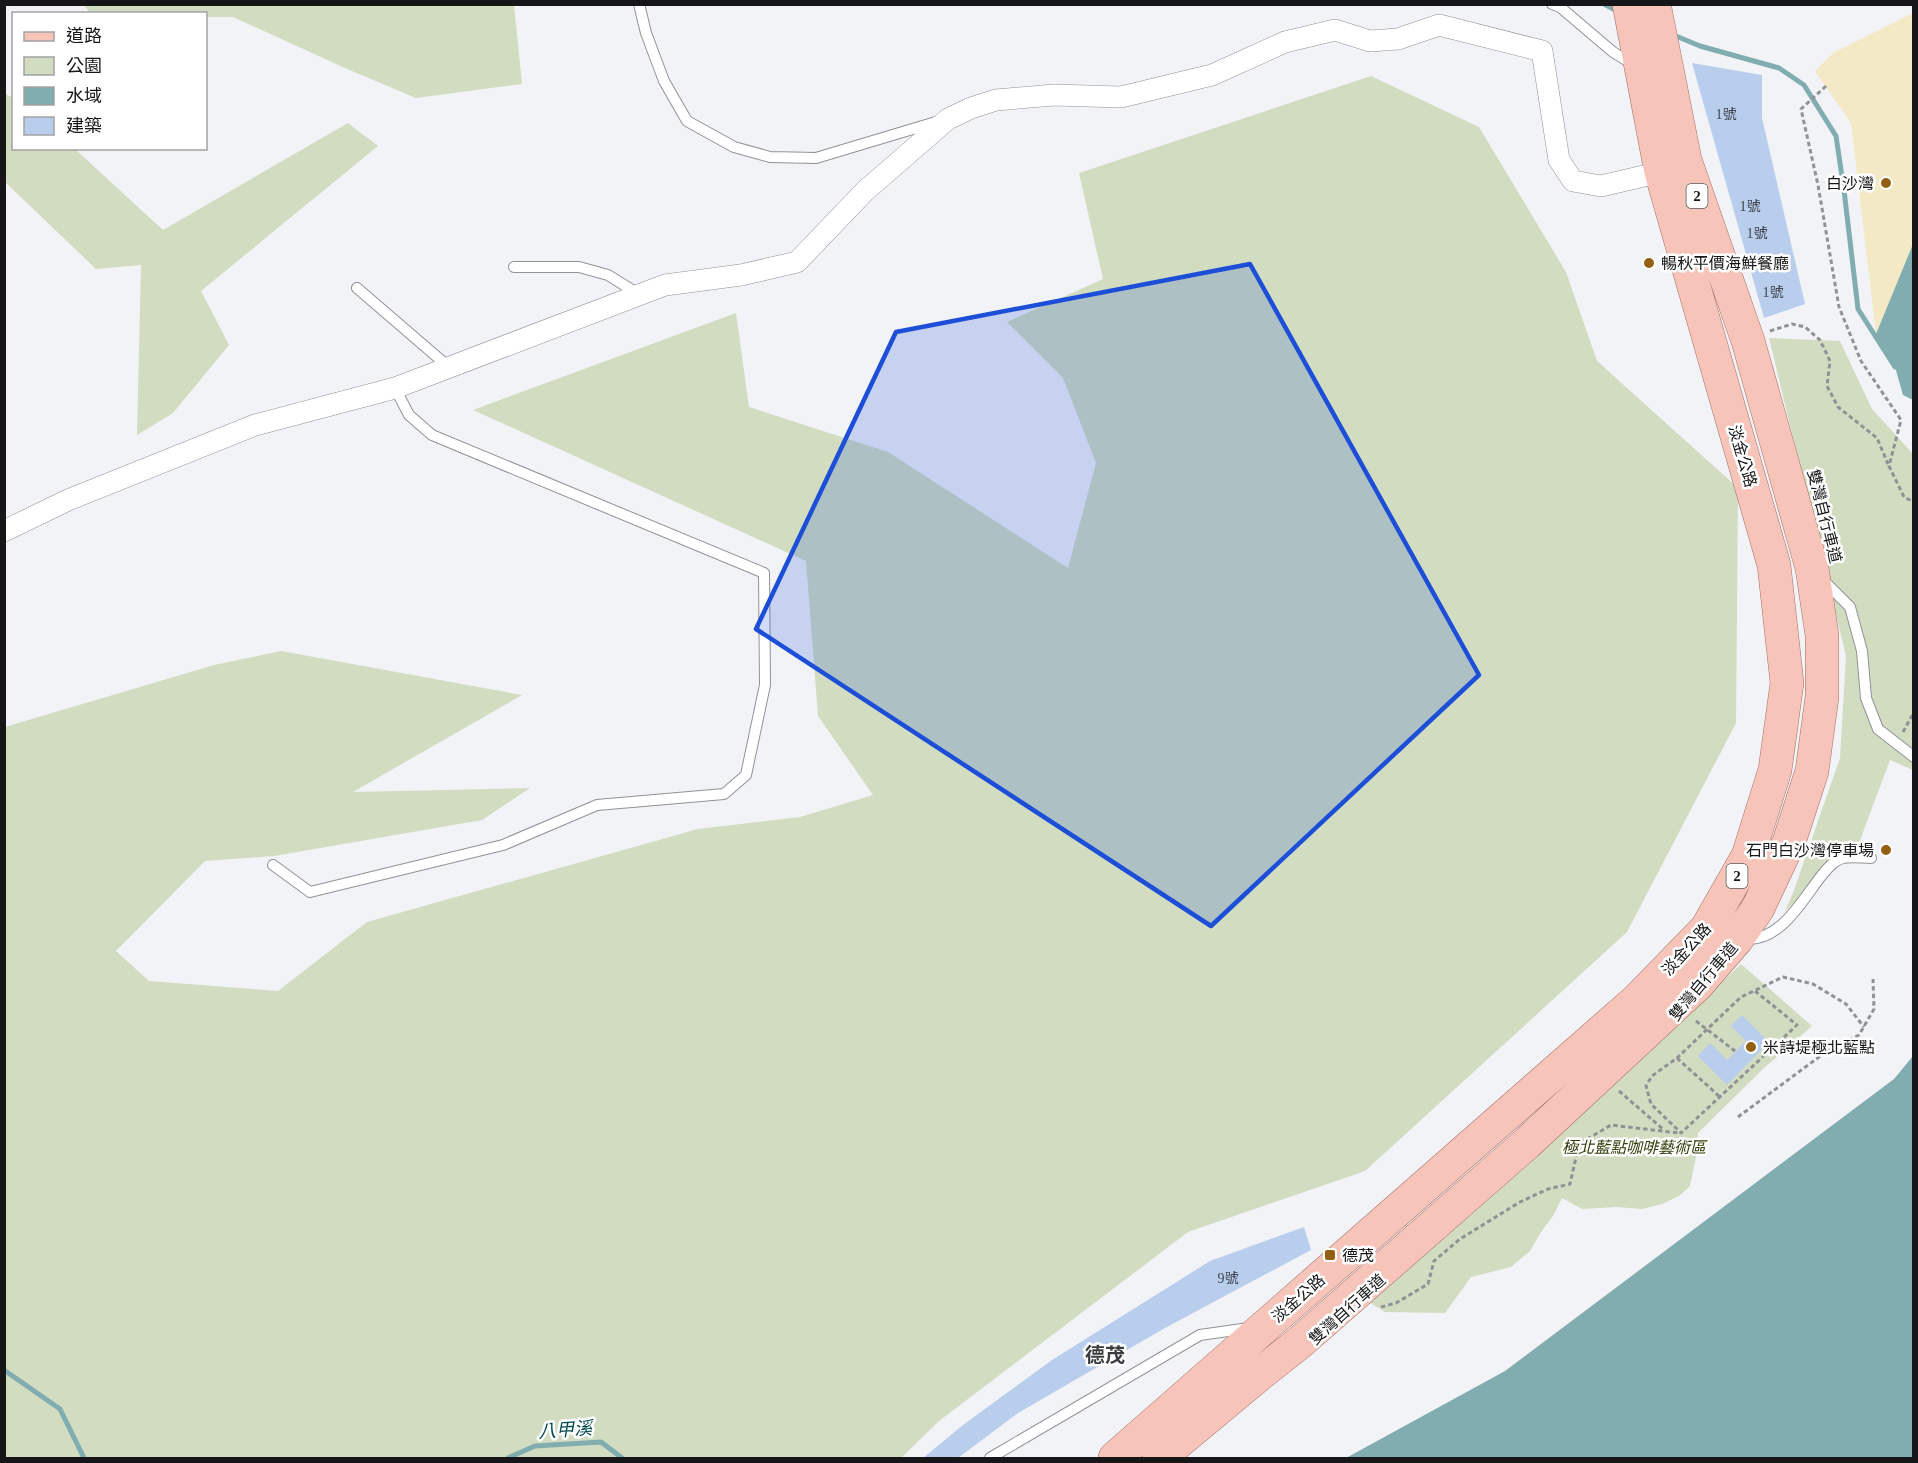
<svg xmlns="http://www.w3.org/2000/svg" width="1918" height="1463" viewBox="0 0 1918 1463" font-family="'Times New Roman','Noto Sans TC',serif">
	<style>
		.green { fill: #d1dcc0 }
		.sand { fill: #f3e9c4 }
		.water { fill: #81adb0 }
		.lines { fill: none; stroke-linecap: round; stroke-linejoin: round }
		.stream { stroke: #81adb0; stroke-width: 5 }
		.building { fill: #b9ceec }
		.service-casing { stroke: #909396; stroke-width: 12 }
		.minor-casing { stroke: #909396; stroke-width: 22 }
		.primary-casing { stroke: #a46d63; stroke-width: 34 }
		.path { stroke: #919295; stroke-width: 3; stroke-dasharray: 4.5 3; stroke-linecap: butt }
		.service { stroke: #fff; stroke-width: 10 }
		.minor { stroke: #fff; stroke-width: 21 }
		.primary { stroke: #f7c4ba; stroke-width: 33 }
		.marked { fill: #1d4ed8; fill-opacity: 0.2; stroke: #1d4ed8; stroke-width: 4.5; stroke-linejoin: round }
		.poi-dot { fill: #926010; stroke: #fff; stroke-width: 2 }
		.labels { text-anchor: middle; stroke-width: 5; stroke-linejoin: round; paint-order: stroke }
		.number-label { font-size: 14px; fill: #3f444d }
		.shield { fill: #fff; stroke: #5c5c5d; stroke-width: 1.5 }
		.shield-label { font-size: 15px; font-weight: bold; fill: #161618 }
		.poi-label { font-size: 16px; fill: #161618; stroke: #fff; text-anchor: start }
		.street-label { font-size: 16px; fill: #161618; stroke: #fff }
		.park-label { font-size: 16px; font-style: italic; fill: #2f3f0a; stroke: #fff }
		.water-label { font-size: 18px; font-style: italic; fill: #034a4e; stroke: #fff }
		.quarter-label { font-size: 20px; font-weight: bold; fill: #3a3c3e; stroke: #fff }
	</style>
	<rect width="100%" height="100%" fill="#f1f3f7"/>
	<!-- green -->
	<path class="green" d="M84,5h430l8,79 -106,14 -69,-29 -114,-52h-27v-3l-116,-1z
		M1371,76l108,51 87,145 31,89 141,127 -2,235 -109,209 -262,239 -177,61 -249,189 -38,37h-896v-731l209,-62 67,-14 241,44 -169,97 177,-4 -48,32 -208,36 -69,5 -89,90 33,30 129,10 89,-69 331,-93 102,-12 73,-22 -55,-79 -12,-155 -333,-151 263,-97 13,94 139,45 180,116 28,-105 -33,-85 -56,-56 96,-43 -24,-106z
		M4,93l9,5 1,50 61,1 88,81 185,-107 30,23 -177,145 28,54 -56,68 -36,22 4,-170 -45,4 -91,-87z
		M1769,338l71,3 32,68 42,46 -1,315 -23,-10 -31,83 -74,68 8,-18 47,-135 6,-102z
		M1741,964l71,62 -48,42 -66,65 -1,19 -7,34 -11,10 -17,8 -20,5 -26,-2 -34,2 -20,-11 -9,18 -12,16 -11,19 -19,16 -40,10 -26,36 -60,-1 -16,-10 245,-218z"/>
	<!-- sand -->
	<path class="sand" d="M1913,13v231l-37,90 -25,-211 -36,-52 18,-18z"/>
	<!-- water -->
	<path class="water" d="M1913,244v156l-10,-5 -8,-28 -19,-33z
		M1913,1056v402h-567l159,-87 389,-292z"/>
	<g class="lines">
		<!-- stream -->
		<path class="stream" d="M1604,4l15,8
			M1671,34l29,12 79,22 25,17 32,51 8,54 14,119 37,58
			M4,1370l56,39 24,49
			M508,1458l27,-12 66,-4 21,16"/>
	</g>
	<!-- building -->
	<path class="building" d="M1692,63l70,12v43l43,186 -41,14z
		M1742,1015l27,27 -42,43 -29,-29 12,-13 17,17 19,-19 -15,-15z
		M1304,1227l7,23 -146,78 -147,85 -60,45h-35l40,-33 89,-65 158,-99z"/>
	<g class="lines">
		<!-- service casing -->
		<g class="service-casing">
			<path id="service" d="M639,4l7,29 18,48 23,40 47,26 36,10 46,1 120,-36
				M1552,4l8,3 53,45 21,13
				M514,267h65l29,8 32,20
				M357,288l93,80
				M1823,580l27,27 12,44 4,47 12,31 36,28
				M273,865l37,27 193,-47 94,-40 127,-11 22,-19 19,-90 -1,-112 -332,-138 -23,-20 -14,-27
				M1744,939c37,3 58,-39 78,-64 6,-7 12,-15 21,-17 8,-2 20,0 28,0
				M990,1458l210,-123 49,-7"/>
		</g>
		<!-- minor casing -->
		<g class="minor-casing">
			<path id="minor" d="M4,531l64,-31 187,-75 140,-37 270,-103 76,-10 56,-13 68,-71 83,-72 23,-11 25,-8 58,-5 67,2 91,-22 73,-33 50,-12 35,11 28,-2 41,-14 103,26 17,109 14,21 28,5 60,-14 10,-5"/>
		</g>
		<!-- primary casing -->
		<g class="primary-casing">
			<path id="primary" d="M1115,1458l522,-458 70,-72 41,-72 27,-86 12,-87 -13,-118 -113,-393 -32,-168
				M1159,1458l101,-84 38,-30 228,-200 171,-159 40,-46 21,-31 31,-66 23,-71 10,-74v-62l-10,-67 -64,-227 -63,-181 -31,-156"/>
		</g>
		<!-- path -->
		<path class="path" d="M1826,86l-25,23 17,76 21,122 22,54 40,59 -12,46 15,31 10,5
			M1770,331l22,-7 13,3 15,13 10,21 -3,25 11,21 39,31 11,26
			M1903,732l11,-20
			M1755,991l42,34 -116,108 -30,-29 -5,-18 6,-10 25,-18 64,-61 42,-20 30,7 33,20 18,23
			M1696,1021l39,30
			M1677,1058l43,39
			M1619,1091l45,39
			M1738,1117l89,-66 32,-16 15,-26 -1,-30
			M1381,1307l15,-4 32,-19 6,-23 26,-22 60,-37 28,-13 22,-5 9,-40 32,-19 68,8"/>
		<!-- service -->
		<use href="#service" class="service"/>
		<!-- minor -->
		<use href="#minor" class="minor"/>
		<!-- primary -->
		<use href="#primary" class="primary"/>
	</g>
	<!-- marked area -->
	<path class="marked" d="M1250,264l229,411 -268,251 -455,-297 140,-297z"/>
	<!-- markers -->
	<g class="poi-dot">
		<circle cx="1886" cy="183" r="6"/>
		<circle cx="1649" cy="263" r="6"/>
		<circle cx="1886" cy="850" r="6"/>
		<circle cx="1751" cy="1047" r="6"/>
		<rect x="1324" y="1249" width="12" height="12" rx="3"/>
	</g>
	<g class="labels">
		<!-- number labels -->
		<g class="number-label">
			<text x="1726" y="119">1號</text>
			<text x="1750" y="211">1號</text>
			<text x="1757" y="238">1號</text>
			<text x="1773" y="297">1號</text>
			<text x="1228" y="1283">9號</text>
		</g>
		<!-- shield labels -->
		<g class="shield">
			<rect x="1686.5" y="184" width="21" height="24" rx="4.5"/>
			<rect x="1726.5" y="864" width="21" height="24" rx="4.5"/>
		</g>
		<g class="shield-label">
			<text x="1697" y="201">2</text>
			<text x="1737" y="881">2</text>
		</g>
		<!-- poi labels -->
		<g class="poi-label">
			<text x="1874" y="189" text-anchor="end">白沙灣</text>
			<text x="1661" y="269">暢秋平價海鮮餐廳</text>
			<text x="1874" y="856" text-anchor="end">石門白沙灣停車場</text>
			<text x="1763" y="1053">米詩堤極北藍點</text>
			<text x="1342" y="1261">德茂</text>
		</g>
		<!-- street labels -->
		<g class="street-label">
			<text transform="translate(1743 456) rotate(74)" y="6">淡金公路</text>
			<text transform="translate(1825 516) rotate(76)" y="6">雙灣自行車道</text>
			<text transform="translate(1686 949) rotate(-48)" y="6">淡金公路</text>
			<text transform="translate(1703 981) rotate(-50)" y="6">雙灣自行車道</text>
			<text transform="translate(1298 1298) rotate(-41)" y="6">淡金公路</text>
			<text transform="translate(1347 1309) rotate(-42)" y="6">雙灣自行車道</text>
		</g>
		<!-- park labels -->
		<g class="park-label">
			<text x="1634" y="1153">極北藍點咖啡藝術區</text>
		</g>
		<!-- water labels -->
		<g class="water-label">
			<text transform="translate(565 1430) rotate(-4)" y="6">八甲溪</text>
		</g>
		<!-- quarter labels -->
		<g class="quarter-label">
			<text x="1105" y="1362">德茂</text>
		</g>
	</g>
	<!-- border -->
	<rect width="1918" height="1463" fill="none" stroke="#161618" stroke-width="12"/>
	<!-- legend -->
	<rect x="12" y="12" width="195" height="138" fill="#ffffff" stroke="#a2a2a3" stroke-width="1.5"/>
	<rect x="24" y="32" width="30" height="9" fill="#f7c4ba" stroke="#a2a2a3" stroke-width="1.5"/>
	<text x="66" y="42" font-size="18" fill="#161618">道路</text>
	<rect x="24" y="57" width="30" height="18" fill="#d1dcc0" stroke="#a2a2a3" stroke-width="1.5"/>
	<text x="66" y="72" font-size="18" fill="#161618">公園</text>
	<rect x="24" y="87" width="30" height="18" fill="#81adb0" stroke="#a2a2a3" stroke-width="1.5"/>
	<text x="66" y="102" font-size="18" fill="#161618">水域</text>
	<rect x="24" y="117" width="30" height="18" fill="#b9ceec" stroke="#a2a2a3" stroke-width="1.5"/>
	<text x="66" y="132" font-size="18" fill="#161618">建築</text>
</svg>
